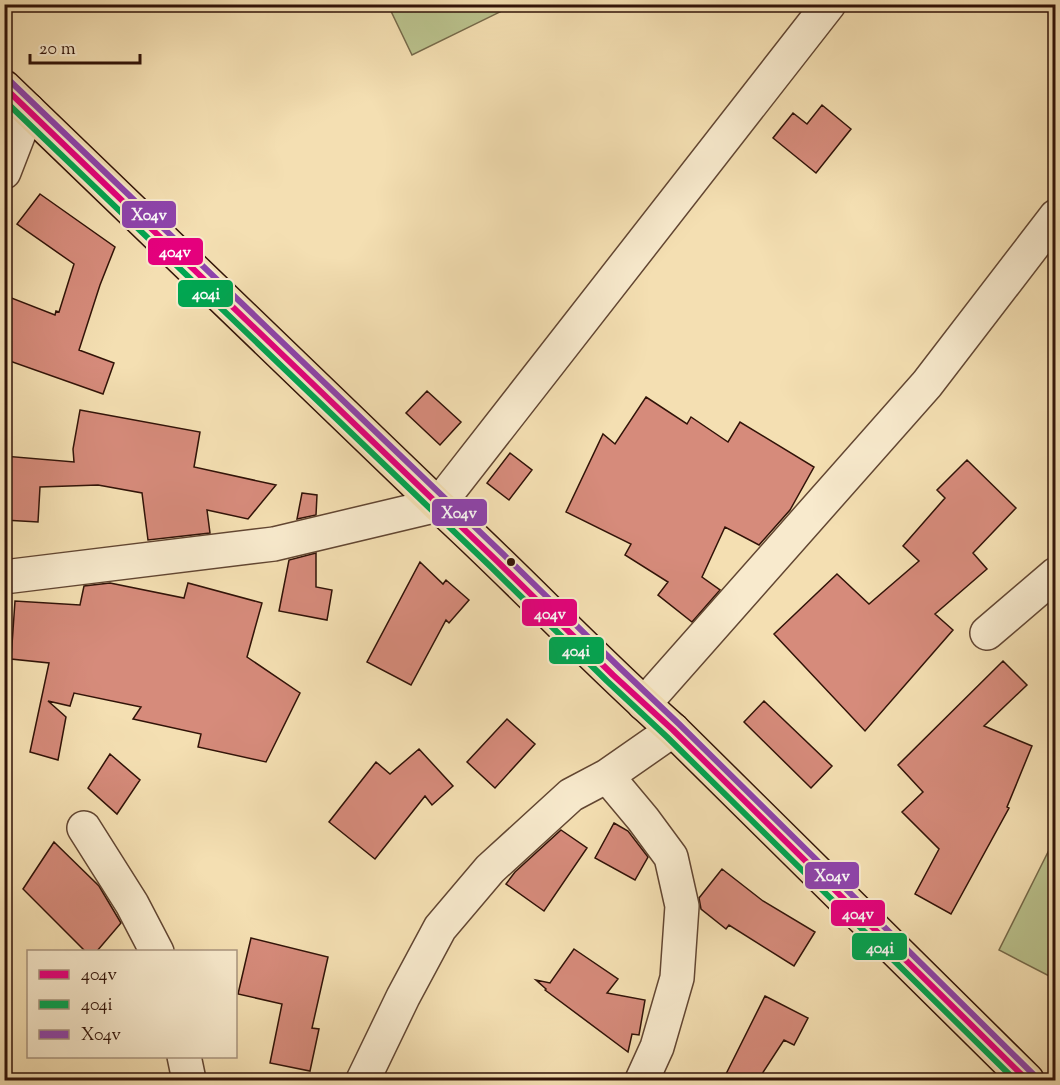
<svg xmlns="http://www.w3.org/2000/svg" width="1060" height="1085" viewBox="0 0 1060 1085" font-family="'Sorts Mill Goudy',serif">
	<style>
		.green { fill: #bac28d; stroke: #766a4a; stroke-width: 1.5 }
		.building { fill: #d68b7b; stroke: #311308; stroke-width: 1.5 }
		.lines { fill: none; stroke-linecap: round; stroke-linejoin: round }
		.minor-casing { stroke: #624632; stroke-width: 36 }
		.major-casing { stroke: #311308; stroke-width: 36 }
		.minor { stroke: #f8eacd; stroke-width: 33 }
		.major { stroke: #f4dfb2; stroke-width: 33 }
		.bus-1-casing { stroke: #f8eacd; stroke-width: 10 }
		.bus-2-casing { stroke: #f8eacd; stroke-width: 10 }
		.bus-3-casing { stroke: #f8eacd; stroke-width: 10 }
		.bus-1 { stroke: #e5007d; stroke-width: 6 }
		.bus-2 { stroke: #00a651; stroke-width: 6 }
		.bus-3 { stroke: #8e44ad; stroke-width: 6 }
		.bus-dot { fill: #311308; stroke: #f8eacd; stroke-width: 2 }
		.line-badge { stroke: #f8eacd; stroke-width: 2 }
		.badge-label { font-size: 16px; text-anchor: middle; font-weight: bold; fill: #fff }
	</style>
	<rect width="100%" height="100%" fill="#f4dfb2"/>
	<filter id="stains"><feTurbulence type="fractalNoise" baseFrequency=".00333" numOctaves="4"/><feColorMatrix values="0 0 0 0 .2 0 0 0 0 .09 0 0 0 0 .02 0 0 0 .5 -.17"/></filter>
	<radialGradient id="worn" r=".72"><stop offset=".6" stop-color="#630" stop-opacity="0"/><stop offset="1" stop-color="#630" stop-opacity=".3"/></radialGradient>
	<!-- green -->
	<path class="green" d="M388,5h126l-102,50z
		M1055,838v141l-56,-29z"/>
	<!-- building -->
	<path class="building" d="M822,105l29,24 -35,44 -43,-35 20,-25 14,11z
		M40,194l75,53 -15,38 -21,65 35,13 -11,31 -99,-35v-64l51,20 1,-4 3,1 15,-48 -57,-40z
		M427,391l34,31 -21,23 -34,-32z
		M646,397l41,27 4,-7 37,25 12,-20 74,45 -24,43 -31,35 -34,-18 -23,50 18,13 -28,32 -34,-27 10,-13 -43,-27 6,-11 -65,-32 37,-78 12,10z
		M80,410l120,22 -6,35 82,18 -28,34 -41,-9 3,23 -62,7 -6,-47 -44,-8 -58,2 -2,35 -34,-2v-64l70,6 -1,-13z
		M510,453l22,17 -23,30 -22,-17z
		M967,460l49,48 -43,45 14,16 -52,45 18,16 -88,101 -91,-97 63,-60 32,30 50,-43 -16,-15 42,-48 -8,-8z
		M302,493l15,2 -1,20 -19,4z
		M316,553v34l16,3 -5,30 -48,-9 10,-51z
		M420,562l23,22 3,-4 23,20 -20,23 -3,-3 -35,65 -44,-23z
		M110,583l74,15 4,-15 74,20 -15,54 53,36 -34,69 -68,-15 3,-13 -68,-15 8,-12 -67,-14 -4,13 -22,-5 18,16 -8,43 -28,-8 19,-89 -38,-4 4,-58 65,4 4,-19z
		M1003,661l24,24 -43,41 48,20 -25,61 2,1 -58,106 -36,-20 24,-45 -37,-37 21,-20 -25,-27z
		M764,701l68,65 -21,22 -67,-66z
		M507,719l28,25 -40,44 -28,-26z
		M419,749l34,37 -21,19 -7,-9 -50,63 -46,-37 47,-60 14,12z
		M110,754l30,26 -23,34 -29,-26z
		M614,823l14,8 20,26 -13,23 -40,-22z
		M561,830l26,18 -43,63 -38,-27 9,-12z
		M54,842l45,44 22,37 -24,28h-12l-62,-62z
		M722,869l41,32 52,31 -21,34 -65,-41 -3,4 -25,-20 -2,-11z
		M251,938l77,19 -16,71 7,1 -9,42 -40,-8 12,-59 -44,-10z
		M574,949l44,30 -11,14 38,7 -6,35 -7,-1 -4,18 -83,-62 1,-1 -10,-9 14,3z
		M765,996l43,22 -14,27 -10,-5 -26,40h-35z"/>
	<g class="lines">
		<!-- minor casing -->
		<g class="minor-casing">
			<path id="minor" d="M4,172l24,-62
				M4,577l270,-33 164,-39 391,-501
				M987,633l69,-59
				M644,704l283,-320 129,-168
				M607,776l36,43 28,38 11,49 -5,72 -20,69 -15,33
				M84,828l48,76 25,48
				M184,1056l5,24
				M363,1080l40,-83 37,-69 50,-59 81,-74 36,-19 66,-46"/>
		</g>
		<!-- major casing -->
		<g class="major-casing">
			<path id="major" d="M4,87l434,418c80,73 154,153 235,225l354,350"/>
		</g>
		<!-- minor -->
		<use href="#minor" class="minor"/>
		<!-- major -->
		<use href="#major" class="major"/>
		<!-- bus-1 casing -->
		<g class="bus-1-casing">
			<path id="bus-1" d="M4,87l493,474 116,114 60,55 354,350"/>
		</g>
		<!-- bus-2 casing -->
		<g class="bus-2-casing">
			<path id="bus-2" d="M4,100l487,467 116,114 60,56 348,343"/>
		</g>
		<!-- bus-3 casing -->
		<g class="bus-3-casing">
			<path id="bus-3" d="M10,81l493,473 117,114 59,56 354,350"/>
		</g>
		<!-- bus-1 -->
		<use href="#bus-1" class="bus-1"/>
		<!-- bus-2 -->
		<use href="#bus-2" class="bus-2"/>
		<!-- bus-3 -->
		<use href="#bus-3" class="bus-3"/>
	</g>
	<!-- markers -->
	<circle class="bus-dot" cx="511" cy="562" r="5"/>
	<g class="line-badge">
		<rect x="121" y="200" width="56" height="29" rx="6" fill="#8e44ad"/>
		<rect x="147" y="237" width="57" height="29" rx="6" fill="#e5007d"/>
		<rect x="177" y="279" width="57" height="29" rx="6" fill="#00a651"/>
		<rect x="431" y="498" width="57" height="29" rx="6" fill="#8e44ad"/>
		<rect x="521" y="598" width="57" height="29" rx="6" fill="#e5007d"/>
		<rect x="548" y="636" width="57" height="29" rx="6" fill="#00a651"/>
		<rect x="804" y="861" width="56" height="29" rx="6" fill="#8e44ad"/>
		<rect x="830" y="899" width="56" height="28" rx="6" fill="#e5007d"/>
		<rect x="851" y="932" width="57" height="29" rx="6" fill="#00a651"/>
	</g>
	<g class="badge-label">
		<text x="149" y="220">X04v</text>
		<text x="175" y="257">404v</text>
		<text x="206" y="299">404i</text>
		<text x="459" y="518">X04v</text>
		<text x="550" y="619">404v</text>
		<text x="576" y="656">404i</text>
		<text x="832" y="881">X04v</text>
		<text x="858" y="919">404v</text>
		<text x="880" y="953">404i</text>
	</g>
	<!-- margin -->
	<rect width="1060" height="1085" fill="none" stroke="#f4dfb2" stroke-width="24"/>
	<rect x="6" y="6" width="1048" height="1073" fill="none" stroke="#311308" stroke-width="3"/>
	<rect x="12" y="12" width="1036" height="1061" fill="none" stroke="#311308" stroke-width="1.5"/>
	<!-- legend -->
	<rect x="27" y="950" width="210" height="108" fill="#f8eacd" stroke="#a8947e" stroke-width="1.5"/>
	<rect x="39" y="970" width="30" height="9" fill="#e5007d" stroke="#a8947e" stroke-width="1.5"/>
	<text x="81" y="980" font-size="18" fill="#311308">404v</text>
	<rect x="39" y="1000" width="30" height="9" fill="#00a651" stroke="#a8947e" stroke-width="1.5"/>
	<text x="81" y="1010" font-size="18" fill="#311308">404i</text>
	<rect x="39" y="1030" width="30" height="9" fill="#8e44ad" stroke="#a8947e" stroke-width="1.5"/>
	<text x="81" y="1040" font-size="18" fill="#311308">X04v</text>
	<!-- scale -->
	<path d="M30 54v9h110v-9" fill="none" stroke="#311308" stroke-width="3"/>
	<text x="39" y="54" font-size="18" fill="#311308" stroke="#f8eacd" stroke-width="4.5" paint-order="stroke">20 m</text>
	<rect width="100%" height="100%" filter="url(#stains)"/>
	<rect width="100%" height="100%" fill="url(#worn)"/>
</svg>
